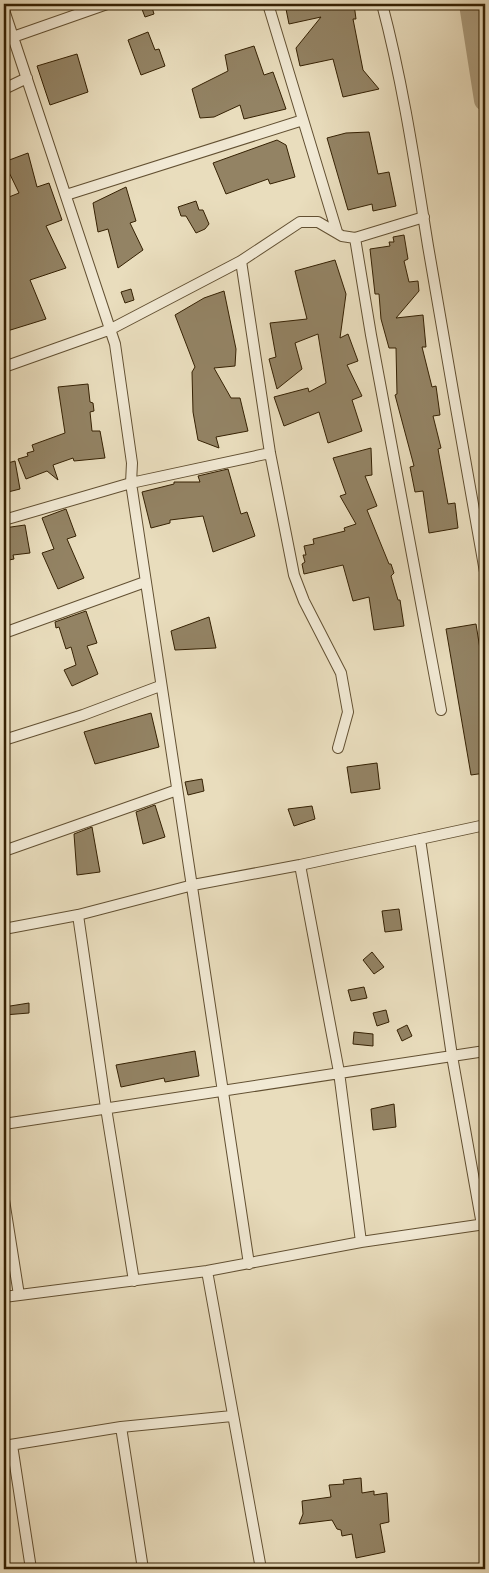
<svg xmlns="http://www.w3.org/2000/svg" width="489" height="1573" viewBox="0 0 489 1573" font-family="'IM FELL English',serif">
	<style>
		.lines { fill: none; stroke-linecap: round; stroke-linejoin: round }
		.river { stroke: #ac9d7e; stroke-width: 22 }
		.building { fill: #938364; stroke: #352103 }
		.service-casing { stroke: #625032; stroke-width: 7 }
		.minor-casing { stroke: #625032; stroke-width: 12 }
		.service { stroke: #f1e9d4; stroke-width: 5 }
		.minor { stroke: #f1e9d4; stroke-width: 10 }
	</style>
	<rect width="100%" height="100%" fill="#e9ddbd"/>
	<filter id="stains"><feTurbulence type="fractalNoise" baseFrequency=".004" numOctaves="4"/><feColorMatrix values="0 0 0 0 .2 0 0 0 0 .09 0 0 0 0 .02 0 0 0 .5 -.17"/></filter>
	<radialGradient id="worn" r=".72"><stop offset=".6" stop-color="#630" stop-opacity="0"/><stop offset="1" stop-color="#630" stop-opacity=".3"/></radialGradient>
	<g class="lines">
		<!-- river -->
		<path class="river" d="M470,4l15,96"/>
	</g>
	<!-- building -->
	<path class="building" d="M140,4h11l3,10 -9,3z
		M285,4h69l2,15h-3l10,51 16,19 -36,8 -10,-38 -33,7 -4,-18 25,-31 -32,7z
		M148,32l7,18 4,-1 6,17 -24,9 -13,-35z
		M254,46l10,29 9,-3 13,37 -42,10 -4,-14 -26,12 -14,1 -8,-29 36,-18 -3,-16z
		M77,54l11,38 -38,13 -13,-39z
		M369,132l9,42 11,-2 7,34 -23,5 -1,-7 -24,6 -21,-72 19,-5z
		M277,140l9,5 9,32 -25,7 -2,-5 -42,15 -13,-31z
		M28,153l9,34 12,-4 13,37 -16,6 20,42 -36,12 16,39 -42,13v-133l15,-6 -15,-31z
		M126,187l10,34 -6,2 13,27 -25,18 -10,-39 -10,3 -5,-29z
		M196,201l3,9h4l6,14 -4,5 -9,4 -10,-17h-5l-3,-9z
		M404,235l4,24 -4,2 5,21 9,-1 1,10 -23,27 27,-3 3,32h-4l10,40 4,-1 4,29 -7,1 8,32 -3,1 10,55 7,-1 3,25 -29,5 -6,-42 -8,1 -5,-25 4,-1 -19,-71 2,-1 -1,-46h-7l-8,-29 -2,-25h-4l-5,-45 20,-3 -1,-4h5l-1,-5z
		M335,260l11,34 -6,44 8,-4 10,27 -11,4 15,31 -10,4 10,31 -34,12 -9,-31 -35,14 -10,-29 34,-9 1,4 17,-9 -8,-49 -23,9 7,26 -25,20 -8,-30 7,-2 -6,-34 37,-4 -12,-48z
		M131,289l3,11 -9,3 -4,-11z
		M224,291l12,58 -1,17 -21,2 17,30h9l8,33 -32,6 3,11 -21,-8 -5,-28 -1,-40 3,-5 -20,-52 29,-17z
		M88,384l2,18 3,1 1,8 -4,1 2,19h8l5,27 -31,3 -1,-3 -20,7 5,15 -11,-9 -21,8 -8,-20 10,-3 -1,-3 7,-2 -2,-6 33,-12 -7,-46z
		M371,448l1,27 -7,1 12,30 -10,4 22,54h2l3,9 -3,3 7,24h2l4,26 -30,4 -5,-33 -16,4 -10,-36 -39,9 -2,-10 3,-2 -2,-7h3l-2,-9 10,-2 -1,-5 32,-8 -1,-3 12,-4 -16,-28 6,-2 -13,-36z
		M15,461l5,28 -16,4v-29z
		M228,469l13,45 6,-2 8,24 -42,16 -10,-36 -33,4v3l-19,5 -9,-36 32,-8v-2h26l-2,-6z
		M66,509l10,27 -9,3 17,39 -26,11 -16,-36 12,-4 -12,-31z
		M25,525l5,28 -17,2 1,4 -10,2v-33z
		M86,611l11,32 -10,3 11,28 -26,12 -8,-16 12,-5 -5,-18 -5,2 -7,-22 -3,1 -1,-6z
		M209,617l7,31 -41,2 -4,-19z
		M476,624l9,56v93l-14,2 -25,-146z
		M151,713l8,34 -64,17 -11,-32z
		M377,763l3,26 -29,4 -4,-26z
		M202,779l2,12 -16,4 -3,-13z
		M155,805l10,32 -22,7 -7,-32z
		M312,806l3,13 -21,7 -6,-17z
		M92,827l8,45 -23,3 -3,-41z
		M399,909l3,21 -17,2 -3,-21z
		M372,952l12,15 -10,7 -11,-14z
		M364,987l3,11 -16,3 -3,-11z
		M29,1003v10l-25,2v-8z
		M386,1010l3,12 -12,4 -4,-13z
		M407,1025l5,11 -10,5 -5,-11z
		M354,1032l19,2v12l-20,-2z
		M195,1051l4,25 -34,6 -1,-4 -43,9 -5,-22z
		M394,1104l2,23 -23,3 -2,-21z
		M361,1478l1,15 12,-2v4l13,-2 2,29 -9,2 5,28 -29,6 -4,-24 -10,2 -1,-6 -4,-1 -5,-9 -33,4 4,-10 -1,-13 29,-4 -2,-12 15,-1 -1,-4z"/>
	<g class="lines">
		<!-- service casing -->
		<g class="service-casing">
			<path id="service" d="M383,1569l30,-2 35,2
				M465,1569l20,-3"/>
		</g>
		<!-- minor casing -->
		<g class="minor-casing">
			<path id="minor" d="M268,4l69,228
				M382,4c21,79 33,161 46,242 19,109 37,217 57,326
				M4,10l111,334 17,119 -1,20c37,261 81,520 118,781
				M13,37l94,-33
				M4,89l23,-11
				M66,195l237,-75
				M355,238l16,97 70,375
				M241,261l29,192 24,122 10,26 37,72 7,39 -10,36
				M4,367l107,-38 130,-68 59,-39h18l24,14 13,2 69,-21
				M4,520l127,-37 139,-30
				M4,633l141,-51
				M4,740l79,-25 77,-29
				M420,839l32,217 30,169
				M4,851l173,-61
				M300,865l39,207 22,170
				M78,915l28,193 28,173
				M4,929l74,-14 115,-30 107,-20 185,-40
				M4,1124l481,-73
				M4,1200l15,95
				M207,1271l54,298
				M4,1297l203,-26 154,-29 124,-18
				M121,1427l22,142
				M12,1445l19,124
				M4,1446l117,-19 111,-11"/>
		</g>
		<!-- service -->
		<use href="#service" class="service"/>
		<!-- minor -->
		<use href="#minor" class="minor"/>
	</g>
	<!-- margin -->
	<rect width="489" height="1573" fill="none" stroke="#e9ddbd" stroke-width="20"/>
	<rect x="5" y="5" width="479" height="1563" fill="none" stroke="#352103" stroke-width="2.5"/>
	<rect x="10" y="10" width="469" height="1553" fill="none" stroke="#352103"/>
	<rect width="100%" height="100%" filter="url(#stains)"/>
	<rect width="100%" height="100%" fill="url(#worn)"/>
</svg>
